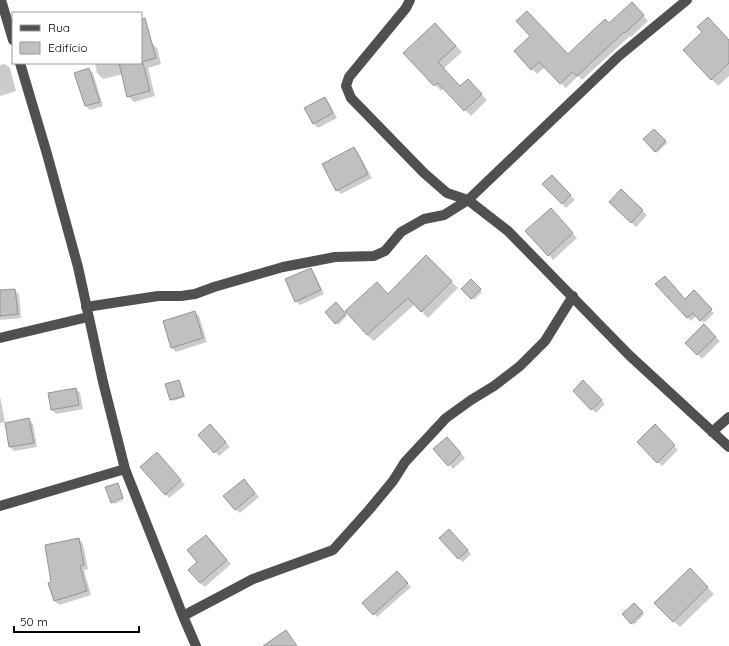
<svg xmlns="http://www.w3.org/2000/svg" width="729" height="646" viewBox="0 0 729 646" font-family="Quicksand,sans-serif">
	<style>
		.shadow { fill: #0003 }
		.building { fill: #c0c0c0; stroke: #949494 }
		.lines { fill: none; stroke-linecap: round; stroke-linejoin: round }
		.minor { stroke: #505050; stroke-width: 10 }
	</style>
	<rect width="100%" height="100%" fill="#fff"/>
	<!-- shadow -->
	<path class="shadow" d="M632,3l16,18 -17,16 -1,-1 -48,44 -4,-4 -12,12 -21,-21 -8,7 -22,-23 53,4 41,-31z
		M441,30l21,22 -19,17 17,18 8,-7 19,20 -16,16 -27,-28 -3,3 -36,-38z
		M729,41v35l-11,10 -33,-36z
		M151,42l6,6 4,16 -13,4 7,28 -21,6 -6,-6 -5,-22 -20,5 -6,-6 -2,-10h46v-18z
		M5,64l5,4 6,23 -16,5v-31z
		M88,69l5,4 10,33 -13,4 -4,-4 -10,-33z
		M325,98l4,5 8,15 -19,10 -4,-4 -8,-15z
		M654,130l13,13 -10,10 -13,-14z
		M354,148l4,4 14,26 -31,16 -4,-4z
		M552,176l23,24 -9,8 -22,-24z
		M621,191l26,24 -11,12 -26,-25z
		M555,214l22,24 -24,22 -4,-5z
		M426,257l32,31 -30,30 -13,-14 -41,37 -7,-6 21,-40z
		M311,269l4,5 9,20 -24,11 -4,-4z
		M471,280l11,12 -8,8 -12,-11z
		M657,284l29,16 8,-8 20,21 -10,10 -7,-8 -6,6z
		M14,290l5,4 2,24 -21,2v-29z
		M336,304l11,12 -9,9 -12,-13z
		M195,312l4,4 8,26 -31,10 -4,-4z
		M704,326l16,15 -18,18 -15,-16z
		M179,381l2,2 4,14 -12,4 -2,-2z
		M583,382l22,22 -9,9 -22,-22z
		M76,389l4,4 3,16 -27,5 -4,-4 -3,-16z
		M0,396l5,26 -5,1z
		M29,419l4,5 4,23 -23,4 -4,-4z
		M210,426l20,21 -11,9 -19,-21z
		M655,426l23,24 -16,16 -24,-24z
		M451,443l14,15 -12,11 -19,-20z
		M161,458l24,27 -16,13 -4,-4z
		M248,484l11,13 -19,16 -5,-4z
		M124,499v1l-10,4 -1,-1z
		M453,534l18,20 -8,8 -5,-4z
		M79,539l4,5 5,25 -4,1 7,25 -32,10 -5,-5 -2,-17z
		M210,540l21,24 -26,23 -5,-4z
		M690,569l24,25 -34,33 -25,-24z
		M397,573l14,14 -34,30 -13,-14z
		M634,604l10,10 -10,11 -11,-11z"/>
	<!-- building -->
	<path class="building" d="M632,2l12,13 -19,18 -1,-1 -47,44 -5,-4 -12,12 -21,-22 -8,8 -17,-19 16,-15 -14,-15 11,-10 41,43 37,-35 4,4z
		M708,17l21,23v23l-18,17 -28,-30 19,-18 -5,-5z
		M145,18l11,40 -15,4v-43z
		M435,23l21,23 -18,16 22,24 8,-7 14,15 -18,17 -26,-28 -4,3 -31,-33z
		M119,63h24l7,28 -23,6z
		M89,68l11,34 -15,4 -11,-33z
		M325,97l8,16 -20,11 -9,-16z
		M654,129l12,12 -11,11 -12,-13z
		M354,147l14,27 -32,17 -14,-27z
		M552,175l19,20 -9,9 -20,-20z
		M621,189l22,21 -12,13 -22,-21z
		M551,208l22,25 -25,23 -23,-25z
		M426,255l26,26 -31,31 -13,-14 -41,37 -22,-24 32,-29 11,12z
		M311,268l10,22 -26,12 -10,-23z
		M665,276l20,23 9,-9 18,19 -12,12 -7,-8 -6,5 -32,-34z
		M471,279l10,10 -10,10 -10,-10z
		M15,289l3,25 -18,2v-26z
		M336,302l10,12 -11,10 -10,-12z
		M195,311l8,27 -32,10 -8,-27z
		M704,324l12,13 -19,18 -12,-12z
		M179,380l5,16 -14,4 -5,-16z
		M583,380l19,20 -11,10 -18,-19z
		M76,388l3,17 -28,5 -3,-17z
		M29,418l5,25 -25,4 -4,-24z
		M210,424l16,18 -12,11 -16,-18z
		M655,424l20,21 -18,18 -20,-21z
		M447,437l14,16 -13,13 -15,-17z
		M157,452l24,28 -16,15 -25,-28z
		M244,479l11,14 -20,17 -12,-14z
		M118,483l5,15 -12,5 -6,-16z
		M449,529l19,21 -10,9 -19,-21z
		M206,535l21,25 -27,23 -12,-13 9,-8 -10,-12z
		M79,538l5,27 -4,1 7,25 -33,10 -6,-18 3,-1 -6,-37z
		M690,568l18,19 -35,35 -19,-19z
		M397,571l11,12 -35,32 -11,-12z
		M634,603l9,9 -12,12 -9,-10z
		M286,630l11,16h-34z"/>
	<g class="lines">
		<!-- minor -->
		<path class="minor" d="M1,0l12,40
			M410,0l-4,8 -57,69 -3,9 5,12 73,75 23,20 21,7 40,31 121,124 100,92
			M20,63l27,91 31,113 25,115 22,87 58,147 13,30
			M86,307l72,-11h23l14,-2 19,-7 69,-20 52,-10 39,-1 11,-5 16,-19 23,-13 20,-4 24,-15 151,-144 68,-56
			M0,338l88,-21
			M712,432l17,-15
			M0,506l125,-37
			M183,616l70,-37 80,-29 36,-40 24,-29 12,-19 41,-44 25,-18 23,-14 26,-20 25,-25 28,-45"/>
	</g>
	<!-- legend -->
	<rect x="12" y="12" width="130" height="52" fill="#ffffff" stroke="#999999"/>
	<rect x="20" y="25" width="20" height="6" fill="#505050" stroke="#999999"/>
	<text x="48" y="32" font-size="12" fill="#000000">Rua</text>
	<rect x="20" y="42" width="20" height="12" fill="#c0c0c0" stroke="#999999"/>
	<text x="48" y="52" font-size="12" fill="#000000">Edifício</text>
	<!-- scale -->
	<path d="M14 626v6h125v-6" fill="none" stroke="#000000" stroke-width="2"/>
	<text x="20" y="626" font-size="12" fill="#000000" stroke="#ffffff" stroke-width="3" paint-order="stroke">50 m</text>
</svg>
